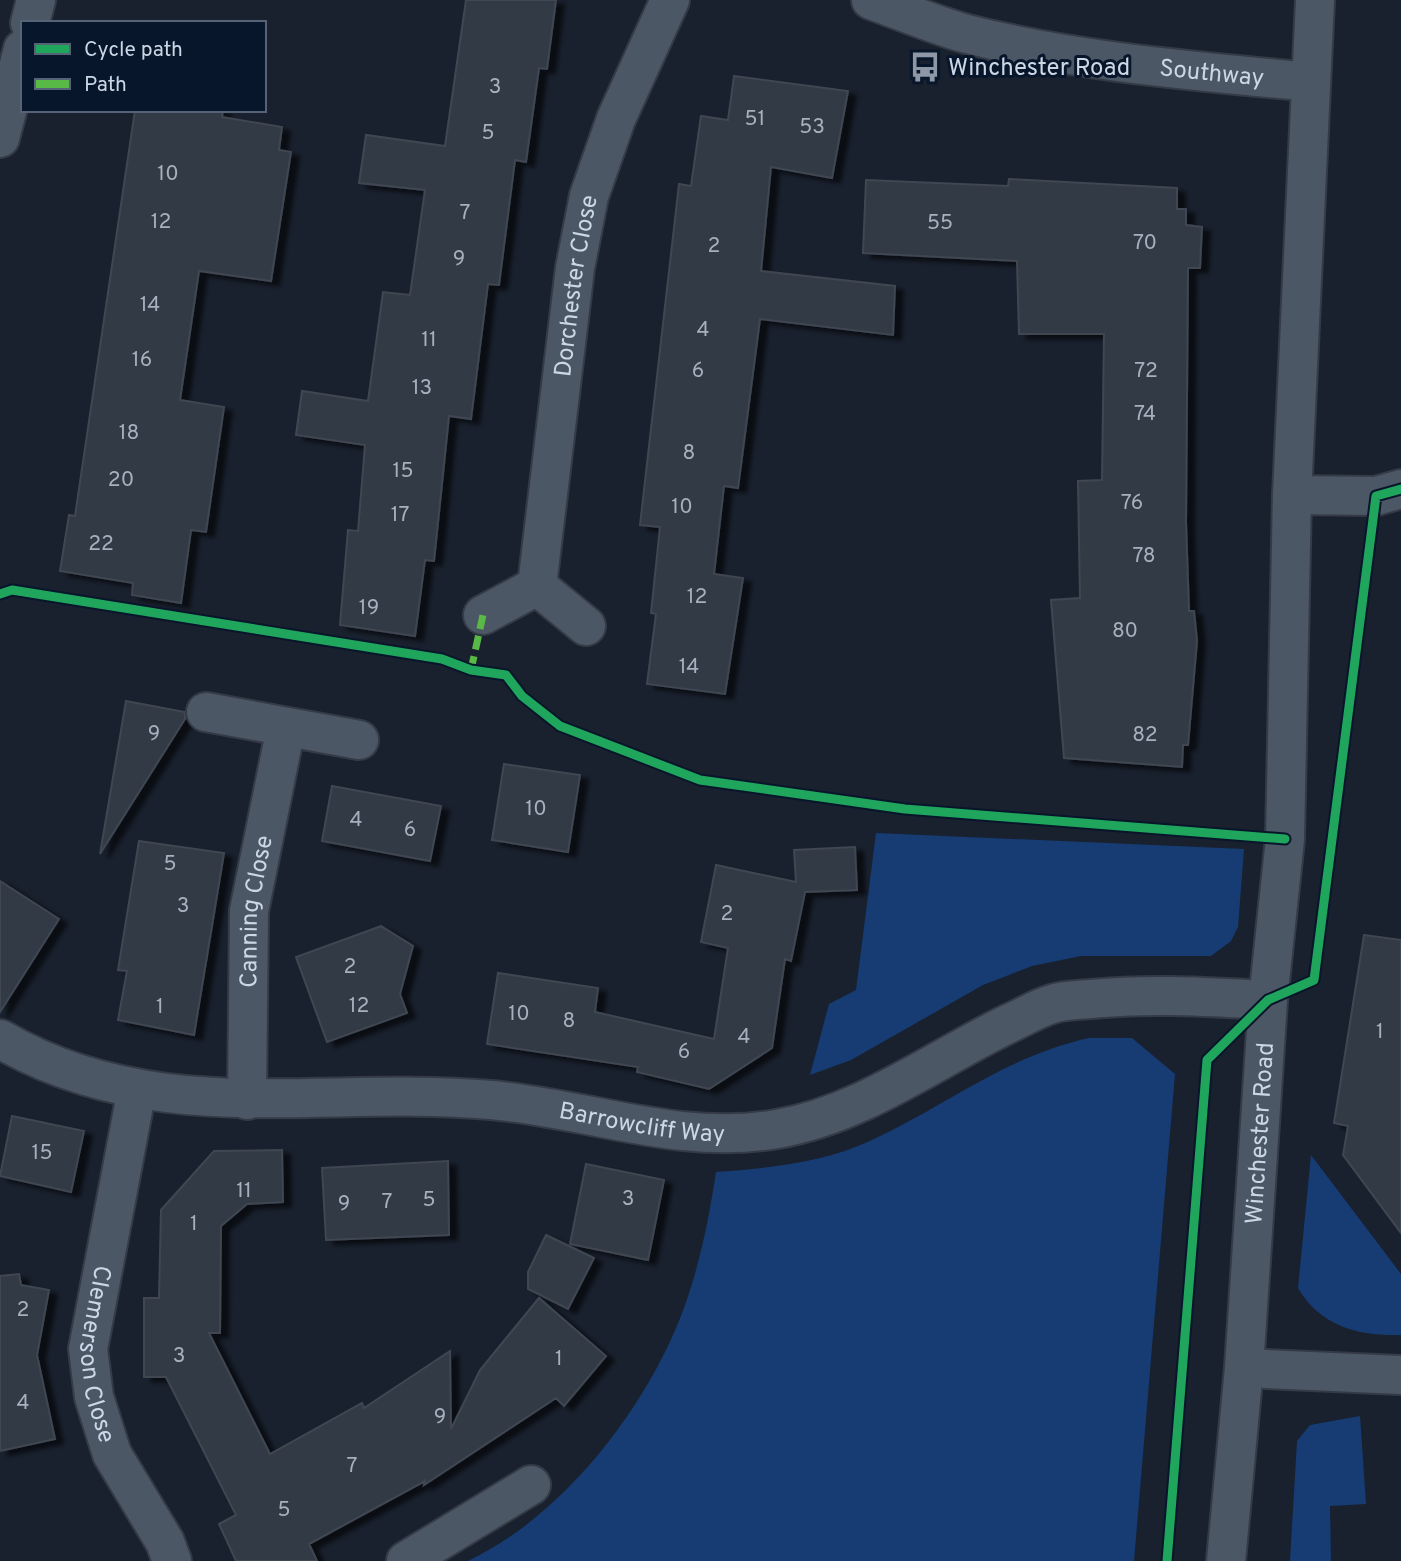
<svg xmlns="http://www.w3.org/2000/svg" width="1401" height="1561" viewBox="0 0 1401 1561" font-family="Overpass,sans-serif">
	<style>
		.green { fill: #163c73 }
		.building { fill: #333a44; stroke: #3f4752; stroke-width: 2; filter: url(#shadow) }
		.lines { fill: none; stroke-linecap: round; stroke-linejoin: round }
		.minor-casing { stroke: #343b46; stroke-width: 42 }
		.minor { stroke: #4c5766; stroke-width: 38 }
		.quiet { stroke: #58b947; stroke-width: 7; stroke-dasharray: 14 7; stroke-linecap: butt }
		.cycleway-casing { stroke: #08162b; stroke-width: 13 }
		.cycleway { stroke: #20a55d; stroke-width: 9 }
		.labels { text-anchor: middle; stroke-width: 6; stroke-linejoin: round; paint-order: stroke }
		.number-label { font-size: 21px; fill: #a6b0be }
		.poi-label { font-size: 24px; fill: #ccd7e6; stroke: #08162b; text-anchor: start }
		.street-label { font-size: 24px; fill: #ccd7e6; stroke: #08162b }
	</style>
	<defs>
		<filter id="shadow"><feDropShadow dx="8" dy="4.5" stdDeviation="2" flood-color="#0009"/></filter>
	</defs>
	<rect width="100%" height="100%" fill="#19212e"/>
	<!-- green -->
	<path class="green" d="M876,833l368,16 -6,78 -7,14 -20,15h-130l-49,10 -49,19 -132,75 -41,15 19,-71 27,-14z
		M1089,1038h43l43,36 -41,487h-666c86,-41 159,-130 200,-215 26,-54 39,-114 48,-174 53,-4 107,-9 156,-32 77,-36 132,-83 217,-102z
		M1311,1155l90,119v61c-42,1 -80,-8 -103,-47z
		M1360,1416l6,88 -36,2 1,55h-41l7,-120 13,-16z"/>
	<!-- building -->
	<path class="building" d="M466,0h90l-9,69 -8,-1 -13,94 -11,-2 -16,125 -11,-1 -17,135 -22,-3 -15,145 -9,-1 -10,76 -75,-11 8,-95 10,1 7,-86 -69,-10 6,-44 66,10 15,-109 27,3 15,-105 -66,-7 7,-48 79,11z
		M734,76l114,15 -16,87 -61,-11 -10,104 134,15 -2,49 -133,-16 -22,169 -14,-2 -10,88 29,4 -18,116 -78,-10 9,-70 -5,-1 9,-86 -20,-2 39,-341 12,2 10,-70 27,4z
		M135,110h88l-1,7 60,10 -3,23 12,2 -20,129 -72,-10 -19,129 44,7 -18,125 -15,-2 -10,73 -49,-8 1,-12 -73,-12 9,-56 6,1z
		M1009,179l168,9v21h9v16l16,2 -2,41h-12l-2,255 3,88h5l3,30 -9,104h-5l-1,22 -118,-9 -13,-158 29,-2 -2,-117 24,-1 2,-146h-85l-2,-73 -154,-8 3,-73 142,6z
		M126,701l59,11v7l-85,135z
		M504,764l76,11 -12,77 -76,-12z
		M332,786l109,20 -11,55 -108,-20z
		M139,841l85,12 -30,182 -76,-15 9,-49 -9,-1z
		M855,847l2,43 -52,2 -14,69 -6,-2 -13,89 -63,41 -72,-17 1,-5 -151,-23 11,-71 100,15 -3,24 119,27 14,-91 -27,-6 15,-77 80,17 -2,-32z
		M0,881l59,38 -59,93z
		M381,926l32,20 -13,48 7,19 -80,29 -31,-85z
		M1364,935l37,5v293l-58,-78 5,-29 -14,-3z
		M12,1116l72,15 -13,61 -71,-16z
		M282,1150l1,52 -36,2 -26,22 -1,107h-11l61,121 92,-51 2,5 86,-57 1,78 29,-59 59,-72 67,58 -42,50 -8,-8 -132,87 1,-4 -116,63 8,17h-81l-17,-37 17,-9 -70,-138h-22v-79h15l2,-88 53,-59z
		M448,1161l1,74 -123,5 -4,-72z
		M586,1164l78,16 -16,80 -78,-16z
		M546,1235l48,23 -26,51 -40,-20v-17z
		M19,1274l2,11 28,5 -12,65 18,84 -55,12v-175z"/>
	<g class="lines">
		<!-- minor casing -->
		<g class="minor-casing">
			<g id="minor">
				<path id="s1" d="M871,0c31,11 63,25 96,34 111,28 229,37 344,48"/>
				<path d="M30,23l6,-23"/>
				<path d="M0,138l23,-89"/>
				<path d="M1292,495l84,1 25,-7"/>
				<path d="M483,615l54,-29"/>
				<path id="s2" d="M586,626l-49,-40 38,-318 14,-72 27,-77 54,-119"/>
				<path d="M206,712l153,28"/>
				<path id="s3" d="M0,1039c156,91 323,46 491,61 96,8 188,46 286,29 86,-15 156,-69 233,-106 14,-6 28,-15 42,-19 12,-4 27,-4 39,-5 60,-6 118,-2 177,1"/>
				<path id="s4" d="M137,1089l-49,260 6,48 18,57 53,88 7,19"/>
				<path id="s5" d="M247,1100l2,-189 37,-184"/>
				<path d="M1244,1368l157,7"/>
				<path d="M406,1561l125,-76"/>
				<path id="s6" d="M1226,1561l18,-193 24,-368 17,-161 7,-344 23,-495"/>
			</g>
		</g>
		<!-- minor -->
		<use href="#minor" class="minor"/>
		<!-- quiet -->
		<path class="quiet" d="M471,670l12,-55"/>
		<!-- cycleway casing -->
		<g class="cycleway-casing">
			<path id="cycleway" d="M0,594l12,-4 430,69 29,11 35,5 16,21 38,30 140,54 205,29 380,30
				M1167,1561l40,-501 61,-60 46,-20 62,-484 25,-7"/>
		</g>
		<!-- cycleway -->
		<use href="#cycleway" class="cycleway"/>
	</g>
	<!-- icons -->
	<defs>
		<g id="bus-bare" transform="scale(2.415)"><path d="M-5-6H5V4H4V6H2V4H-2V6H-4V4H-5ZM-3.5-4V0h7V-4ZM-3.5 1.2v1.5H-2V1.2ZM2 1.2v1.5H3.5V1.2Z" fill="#8d97a6" stroke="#08162b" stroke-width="2.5" paint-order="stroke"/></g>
	</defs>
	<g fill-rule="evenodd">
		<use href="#bus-bare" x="925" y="67"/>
	</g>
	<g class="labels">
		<!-- number labels -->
		<g class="number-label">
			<text x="495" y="93">3</text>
			<text x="755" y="125">51</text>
			<text x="812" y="133">53</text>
			<text x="488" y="139">5</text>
			<text x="168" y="180">10</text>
			<text x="465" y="219">7</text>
			<text x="161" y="228">12</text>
			<text x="940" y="229">55</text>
			<text x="1145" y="249">70</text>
			<text x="714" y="252">2</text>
			<text x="459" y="265">9</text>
			<text x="150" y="311">14</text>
			<text x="703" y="336">4</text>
			<text x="429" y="346">11</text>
			<text x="142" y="366">16</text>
			<text x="698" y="377">6</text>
			<text x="1146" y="377">72</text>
			<text x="422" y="394">13</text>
			<text x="1145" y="420">74</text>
			<text x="129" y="439">18</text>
			<text x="689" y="459">8</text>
			<text x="403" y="477">15</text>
			<text x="121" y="486">20</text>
			<text x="1132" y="509">76</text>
			<text x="682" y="513">10</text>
			<text x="400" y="521">17</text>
			<text x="101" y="550">22</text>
			<text x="1144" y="562">78</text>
			<text x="697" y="603">12</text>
			<text x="369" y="614">19</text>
			<text x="1125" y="637">80</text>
			<text x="689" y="673">14</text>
			<text x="154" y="740">9</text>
			<text x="1145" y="741">82</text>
			<text x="536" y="815">10</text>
			<text x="356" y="826">4</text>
			<text x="410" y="836">6</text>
			<text x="170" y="870">5</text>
			<text x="183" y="912">3</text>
			<text x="727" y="920">2</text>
			<text x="350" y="973">2</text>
			<text x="359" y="1012">12</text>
			<text x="160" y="1013">1</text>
			<text x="519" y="1020">10</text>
			<text x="569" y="1027">8</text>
			<text x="1380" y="1038">1</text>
			<text x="744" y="1043">4</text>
			<text x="684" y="1058">6</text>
			<text x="42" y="1159">15</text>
			<text x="244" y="1197">11</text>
			<text x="628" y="1205">3</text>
			<text x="429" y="1206">5</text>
			<text x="387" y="1208">7</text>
			<text x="344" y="1210">9</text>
			<text x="194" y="1230">1</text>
			<text x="23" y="1316">2</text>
			<text x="179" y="1362">3</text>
			<text x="559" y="1365">1</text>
			<text x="23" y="1409">4</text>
			<text x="440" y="1423">9</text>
			<text x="352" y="1472">7</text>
			<text x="284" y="1516">5</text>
		</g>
		<!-- poi labels -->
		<g class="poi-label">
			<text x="948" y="75">Winchester Road</text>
		</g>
		<!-- street labels -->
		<g class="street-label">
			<text dy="8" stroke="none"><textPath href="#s1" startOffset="350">Southway</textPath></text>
			<text dy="8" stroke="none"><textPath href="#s2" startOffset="366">Dorchester Close</textPath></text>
			<text dy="8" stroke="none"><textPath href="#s5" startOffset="189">Canning Close</textPath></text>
			<text dy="8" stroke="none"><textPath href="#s3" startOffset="654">Barrowcliff Way</textPath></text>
			<text dy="8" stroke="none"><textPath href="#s6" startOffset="429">Winchester Road</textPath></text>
			<text dy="8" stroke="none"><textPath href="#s4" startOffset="270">Clemerson Close</textPath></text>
		</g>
	</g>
	<!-- legend -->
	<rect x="21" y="21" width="245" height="91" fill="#08162b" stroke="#566376" stroke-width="2"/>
	<rect x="35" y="44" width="35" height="10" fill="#20a55d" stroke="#566376" stroke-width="2"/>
	<text x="84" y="56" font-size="21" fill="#ccd7e6">Cycle path</text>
	<rect x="35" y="79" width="35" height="10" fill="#58b947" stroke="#566376" stroke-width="2"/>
	<text x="84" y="91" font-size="21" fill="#ccd7e6">Path</text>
</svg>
